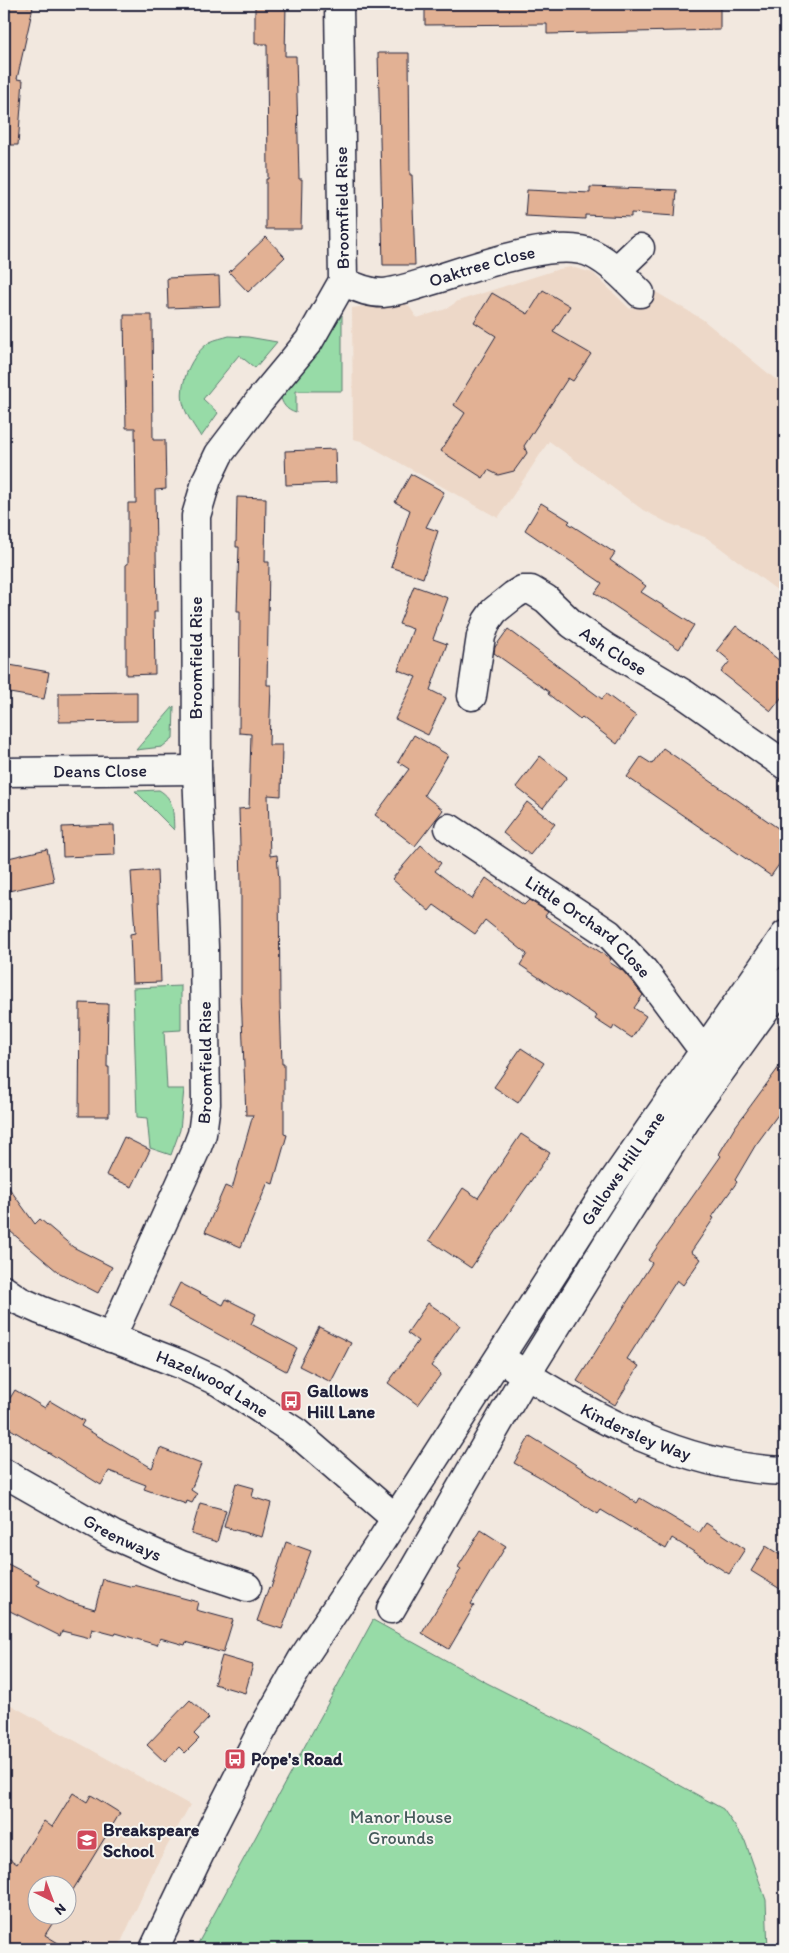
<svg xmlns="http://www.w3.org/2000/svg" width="789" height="1953" viewBox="0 0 789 1953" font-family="Itim,sans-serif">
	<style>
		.built { fill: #edd8c8; fill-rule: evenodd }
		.green { fill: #97dba7; stroke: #5c7e71 }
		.building { fill: #e2b194; stroke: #22223b }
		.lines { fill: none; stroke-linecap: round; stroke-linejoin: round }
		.street-casing { stroke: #22223b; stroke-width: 31 }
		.secondary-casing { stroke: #22223b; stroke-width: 31 }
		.street { stroke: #f6f6f2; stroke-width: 28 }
		.secondary { stroke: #f6f6f2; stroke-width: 28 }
		.labels { text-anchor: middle; stroke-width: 4; stroke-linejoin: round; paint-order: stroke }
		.street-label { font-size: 18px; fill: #22223b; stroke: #f6f6f2 }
		.poi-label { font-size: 18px; font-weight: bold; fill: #22223b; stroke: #f6f6f2; text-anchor: start }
		.park-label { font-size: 18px; fill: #455a5b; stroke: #f6f6f2 }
	</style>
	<rect width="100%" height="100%" fill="#f2e8df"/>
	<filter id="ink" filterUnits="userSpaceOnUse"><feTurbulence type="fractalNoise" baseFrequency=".02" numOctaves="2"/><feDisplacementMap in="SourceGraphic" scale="10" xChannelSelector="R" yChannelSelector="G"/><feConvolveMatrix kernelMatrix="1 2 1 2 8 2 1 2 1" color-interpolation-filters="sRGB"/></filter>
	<g filter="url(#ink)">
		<!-- built -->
		<path class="built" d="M571,267l22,6 37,36 24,-18 48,28 72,59 11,5v213l-78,-58 -39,-15 -25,-13 -94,-69 -51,77 -137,-77 -8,-2 -1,-131 50,-7 7,5 8,12 29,-9 12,-8 101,-32z
			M4,1701l186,104 -35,63 -37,81h-114zM38,1886h30v30h-30z"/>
		<!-- green -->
		<path class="green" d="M342,315v76h-46v22c-10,-3 -14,-9 -16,-19l45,-53z
			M229,336l19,1 29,5 -22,26 -16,-13 -36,44 15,14 -17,24c-6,-10 -14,-20 -17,-31 -7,-20 8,-53 26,-64 6,-3 13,-4 19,-6z
			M174,706l-1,32 -11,9 -26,3z
			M159,790c16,9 14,24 15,40l-39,-39z
			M181,986v44l-17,1 3,58h17l-4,41 -9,25 -21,-7 -3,-30 -10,-1 -4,-129z
			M373,1620l114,63 89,45 147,81 22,32 21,59 2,49h-573z"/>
		<!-- building -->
		<path class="building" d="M4,4h14l15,3 -16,72 6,1 -5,65h-14z
			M255,4h31l-1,52h11l3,123h3l-1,50h-35v-50h2l-1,-135h-12z
			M425,4h295v26l-173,4v-10l-122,1z
			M378,53h31l1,122h2l3,90h-32z
			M590,187l87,3 -2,26 -44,-3v4l-46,-2v4l-60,-3 2,-26 63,3z
			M266,237l19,20 -37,35 -19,-20z
			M219,276l1,30 -52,2 -1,-30z
			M543,290l27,16 -17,26 38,22 -18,27 -5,-3 -44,68 3,7 -13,18 -16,4 -10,-5 -5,8 -42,-27 24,-38 -11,-8 42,-69 -22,-14 18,-29 36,21z
			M124,315h28l1,125h12l1,49 -11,1 2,122h-3l1,62 -29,1v-111h2v-61h8l-1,-75h-9z
			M335,449l1,34 -50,2 -1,-34z
			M411,474l33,18 -18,35 12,4 -15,47 -32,-11 19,-57 -15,-8z
			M237,497l29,1 -1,64h4l-2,123h4l-2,60h13l-1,51 -13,-1 2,61 7,-1 2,26 1,122 2,61h2v70l3,1 -14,49 -5,-2 -27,65 -36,-15 20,-46 7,3 21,-74h-7l-5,-122v-111l-2,-73 10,-1 2,-74 -12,-1 1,-122h-3l2,-64h-3z
			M541,503l29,18 -2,2 47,30 -5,7 36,26 -5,6 53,33 -15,24 -84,-56 7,-10 -77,-53z
			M414,586l34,12 -15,41 14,5 -17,46 16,8 -18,37 -33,-16 21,-42 -18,-7 15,-41 -14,-5z
			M736,626l49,39v28l-14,18 -50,-39 9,-11 -13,-11z
			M508,629l94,70 4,-5 30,22 -19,28 -35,-27 -2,2 -32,-25 1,-2 -55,-39 1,-6z
			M4,664l45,8 -5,27 -40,-7z
			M137,692v29l-78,1v-29z
			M414,735l34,20 -24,40 19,15 -28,36 -40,-31 34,-46 -11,-7z
			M663,748l122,85v23l-14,20 -144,-99 14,-20 11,7z
			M540,756l27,21 -24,31 -27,-21z
			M527,802l28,22 -25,31 -27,-22z
			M114,825l1,30 -52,2 -1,-30z
			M421,845l20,18 -6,8 37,28 14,-21 38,27 5,-5 19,12 -3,4 66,43 -2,3 14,9 20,24 -9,13 12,8 -14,22 -18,-12 -2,4 -17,-11 2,-3 -77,-51 7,-11 -42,-34 -10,14 -41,-29 -5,6 -37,-32z
			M47,849l7,32 -50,11v-33z
			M157,870l4,112 -29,1 -2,-49 5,-1 -4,-61z
			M80,1003l28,1 -1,63h2v49h-30z
			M521,1048l23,15 -26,40 -24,-16z
			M785,1059v46l-30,41 -20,34 2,2 -25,35 2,1 -23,34 10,7 -18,26 -6,-5 -50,79 12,7 -24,39 -38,-24 75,-118 -4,-3 73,-104 -2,-2 16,-27z
			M521,1134l29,19 -79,115 -42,-28 34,-52 15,10z
			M124,1137l26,13 -18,37 -26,-12z
			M4,1181l31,43 5,-5 33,28 39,20 -14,26 -40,-21 -54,-46z
			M180,1283l43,22 3,-6 30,15 -5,10 46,24 -11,23 -118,-64z
			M428,1303l32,22 -29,41 10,8 -23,31 -30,-22 30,-42 -11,-8z
			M319,1327l32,16 -20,39 -32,-16z
			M15,1390l30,18 5,-7 34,20 -3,5 71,42 8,-20 41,16 -10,26 6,4 -5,9 -5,-2 -1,3 -42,-15 2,-4 -37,-14 -8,14 -97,-60v-17z
			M530,1436l107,67 3,-5 59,35 7,-10 39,26 -16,25 -57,-36 -6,11 -65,-39 -3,4 -60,-38 -24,-13z
			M236,1483l18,5 -2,9 19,6 -9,34 -38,-10z
			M200,1503l26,7 -9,32 -26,-8z
			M481,1530l25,16 -35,58 3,2 -25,43 -27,-16 39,-64 -3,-2z
			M286,1542l25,9 -29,78 -25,-8 12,-34 2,1z
			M766,1546l19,12v34l-34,-21z
			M4,1562l35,18 -2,5 31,16 27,8 8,-30 30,8 1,-2 64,17 -2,8 37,10 -10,33 -37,-11 -1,3 -25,-7 -3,7 -41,-12 -1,2 -23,-6 -2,9 -28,-7 -2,5 -56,-28z
			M222,1656l31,9 -8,28 -31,-9z
			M190,1700l19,18 -15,16 5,5 -14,14 -6,-6 -14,15 -18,-17z
			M73,1793l14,9 4,-7 29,18 -52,85v-12h-30v30h19l-12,19 23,14h-64v-94l13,9 27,-43 8,6z"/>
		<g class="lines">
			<!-- street casing -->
			<g class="street-casing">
				<g id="street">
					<path d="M617,270l23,-22"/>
					<path id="s1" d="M343,281c13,7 25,12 40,12 13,-1 28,-6 41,-10 39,-11 132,-48 169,-29 18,9 33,25 47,39"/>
					<path id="s2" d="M472,696l9,-60 6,-15 7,-10 20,-16 8,-5h9l15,9 26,25 33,23 79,47 101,71"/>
					<path id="s3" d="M4,772l193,-2"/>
					<path id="s4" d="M449,828l160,106 35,37 53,71 9,5"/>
					<path id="s5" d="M111,1338l86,-191 5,-13 4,-30 -2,-157 -7,-177 -1,-254 11,-37 12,-25 41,-54 49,-59 34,-60 -4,-277"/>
					<path id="s6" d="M511,1365c82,53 174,103 274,106"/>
					<path id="s7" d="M4,1473l109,62 68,30 66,22"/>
					<path d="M391,1609l135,-234 85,-137 83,-130 91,-126"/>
				</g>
			</g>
			<!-- secondary casing -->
			<g class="secondary-casing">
				<g id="secondary">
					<path id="s8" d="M4,1290l16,11 20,9 140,54 39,18 78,51 98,85"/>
					<path id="s9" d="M154,1949l58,-121 49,-96 42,-74 75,-112 225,-350 182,-261"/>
				</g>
			</g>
			<!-- street -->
			<use href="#street" class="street"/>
			<!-- secondary -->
			<use href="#secondary" class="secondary"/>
		</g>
	</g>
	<!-- icons -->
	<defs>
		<g id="bus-square" transform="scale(1.125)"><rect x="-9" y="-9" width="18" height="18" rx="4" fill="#d1495b" stroke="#f6f6f2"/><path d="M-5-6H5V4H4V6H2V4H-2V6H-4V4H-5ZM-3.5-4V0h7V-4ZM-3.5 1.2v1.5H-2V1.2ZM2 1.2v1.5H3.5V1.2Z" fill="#fff"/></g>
		<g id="school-square" transform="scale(1.125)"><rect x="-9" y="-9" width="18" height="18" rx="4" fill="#d1495b" stroke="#f6f6f2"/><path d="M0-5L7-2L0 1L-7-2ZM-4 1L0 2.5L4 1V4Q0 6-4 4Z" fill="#fff"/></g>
	</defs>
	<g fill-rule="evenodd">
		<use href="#bus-square" x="291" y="1401"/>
		<use href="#bus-square" x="235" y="1759"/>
		<use href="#school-square" x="87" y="1840"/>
	</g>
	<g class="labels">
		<!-- street labels -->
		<g class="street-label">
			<text transform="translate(342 208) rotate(-91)" y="6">Broomfield Rise</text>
			<text dy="6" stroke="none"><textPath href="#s1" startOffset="145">Oaktree Close</textPath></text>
			<text dy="6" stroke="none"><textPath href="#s2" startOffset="236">Ash Close</textPath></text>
			<text transform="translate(196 658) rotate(-90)" y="6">Broomfield Rise</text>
			<text dy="6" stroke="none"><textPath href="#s3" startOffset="96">Deans Close</textPath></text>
			<text dy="6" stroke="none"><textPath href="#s4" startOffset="171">Little Orchard Close</textPath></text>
			<text dy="6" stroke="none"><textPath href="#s5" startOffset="295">Broomfield Rise</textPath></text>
			<text dy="6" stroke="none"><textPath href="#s9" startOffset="912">Gallows Hill Lane</textPath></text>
			<text dy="6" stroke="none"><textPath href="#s8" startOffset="229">Hazelwood Lane</textPath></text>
			<text dy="6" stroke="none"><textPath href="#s6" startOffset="142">Kindersley Way</textPath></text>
			<text dy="6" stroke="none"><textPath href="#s7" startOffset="135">Greenways</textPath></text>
		</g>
		<!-- poi labels -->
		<g class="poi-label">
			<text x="307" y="1397">Gallows<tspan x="307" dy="21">Hill Lane</tspan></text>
			<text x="251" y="1765">Pope's Road</text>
			<text x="103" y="1836">Breakspeare<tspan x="103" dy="21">School</tspan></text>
		</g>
		<!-- park labels -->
		<g class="park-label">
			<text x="401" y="1823">Manor House<tspan x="401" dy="21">Grounds</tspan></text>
		</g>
	</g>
	<!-- margin -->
	<rect width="789" height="1953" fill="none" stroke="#f6f6f2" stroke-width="20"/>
	<rect x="10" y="10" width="769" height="1933" fill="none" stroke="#22223b" stroke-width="2" filter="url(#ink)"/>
	<!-- north arrow -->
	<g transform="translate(52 1900) rotate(138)"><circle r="24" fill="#f6f6f2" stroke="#a1a1a9"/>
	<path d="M0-4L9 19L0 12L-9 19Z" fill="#d1495b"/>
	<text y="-8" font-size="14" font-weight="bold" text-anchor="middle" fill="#22223b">N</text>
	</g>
</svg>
